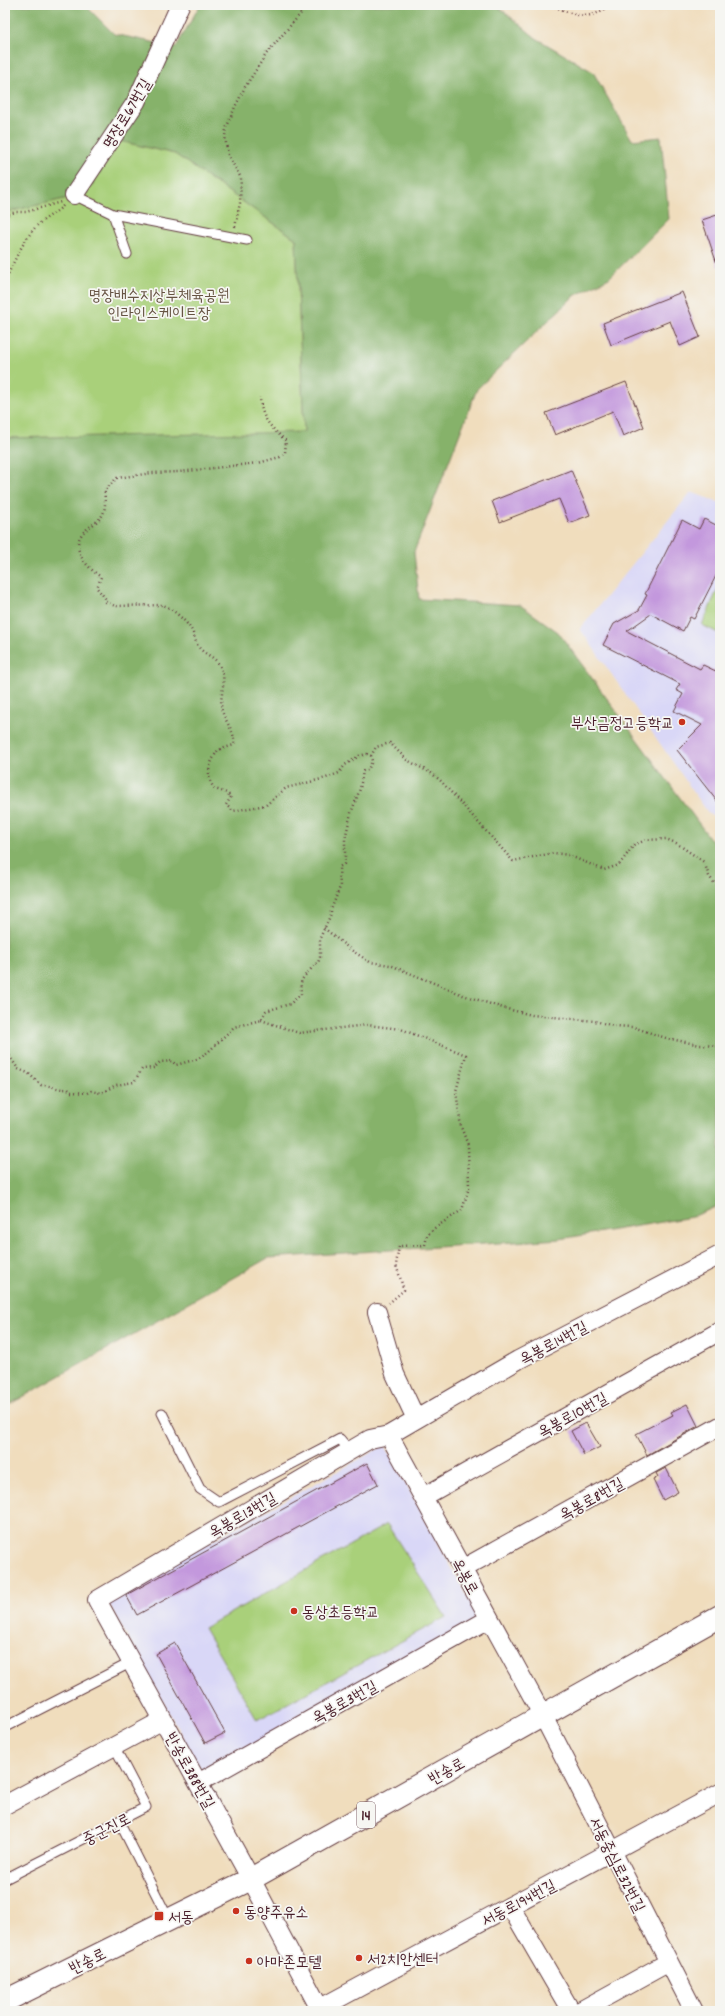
<svg xmlns="http://www.w3.org/2000/svg" width="725" height="2016" viewBox="0 0 725 2016" font-family="Dekko,'Poor Story',sans-serif">
	<style>
		.built { fill: #d9d7f7 }
		.green { fill: #a9d07a; stroke: #7a7852 }
		.forest { fill: #86b26a; stroke: #68684a }
		.building { fill: #c398dd }
		.lines { fill: none; stroke-linecap: round; stroke-linejoin: round }
		.service-casing { stroke: #633c41; stroke-width: 11 }
		.minor-casing { stroke: #633c41; stroke-width: 20 }
		.primary-casing { stroke: #633c41; stroke-width: 24 }
		.path { stroke: #633c41; stroke-width: 2.5; stroke-dasharray: 1 3; stroke-linecap: butt }
		.service { stroke: #fff; stroke-width: 9 }
		.minor { stroke: #fff; stroke-width: 18 }
		.primary { stroke: #fff; stroke-width: 22 }
		.poi-dot { fill: #c8321e; stroke: #f6f6f2; stroke-width: 1.5 }
		.labels { text-anchor: middle; stroke-width: 3.5; stroke-linejoin: round; paint-order: stroke }
		.shield { fill: #f6f6f2; stroke: #7e6067; stroke-width: 1 }
		.shield-label { font-size: 15px; font-weight: bold; fill: #4a1f2b }
		.street-label { font-size: 16px; fill: #4a1f2b; stroke: #f6f6f2 }
		.park-label { font-size: 16px; fill: #665443; stroke: #f6f6f2 }
		.poi-label { font-size: 16px; fill: #4a1f2b; stroke: #f6f6f2; text-anchor: start }
	</style>
	<rect width="100%" height="100%" fill="#f6f6f2"/>
	<filter id="ink" filterUnits="userSpaceOnUse"><feTurbulence type="fractalNoise" baseFrequency=".025" numOctaves="2"/><feDisplacementMap in="SourceGraphic" scale="8" xChannelSelector="R" yChannelSelector="G"/><feConvolveMatrix kernelMatrix="1 2 1 2 8 2 1 2 1" color-interpolation-filters="sRGB"/></filter>
	<filter id="wash" filterUnits="userSpaceOnUse"><feTurbulence type="fractalNoise" baseFrequency=".012" numOctaves="4" result="noise"/><feDisplacementMap in="SourceGraphic" scale="16" xChannelSelector="R" yChannelSelector="G"/><feGaussianBlur stdDeviation="0.9" result="paint"/><feColorMatrix in="noise" values="0 0 0 0 0 0 0 0 0 0 0 0 0 0 0 0 0 1.4 0 .05"/><feComposite in="paint" operator="in"/></filter>
	<g filter="url(#wash)">
		<rect width="100%" height="100%" fill="#f0ddbd"/>
		<!-- built -->
		<path class="built" d="M691,492l29,11v317l-11,-6 -129,-185z
			M385,1445l95,175 -277,154 -95,-172 2,-5z"/>
		<!-- green -->
		<path class="green" d="M120,141l55,13 121,85 8,194 -299,5v-221l2,-5 79,-18z
			M720,584v50l-18,-9z
			M387,1524l59,93 -189,103 -53,-92z"/>
		<!-- forest -->
		<path class="forest" d="M5,5h80l29,29 62,13 24,-42h296l40,33 57,34 39,68 29,-3 8,82 -60,59 -35,18 -97,93 -63,163 5,47 101,6 38,27 156,212h6v361l-28,12 -132,22 -292,19 -263,149v-969l299,-6 -8,-193 -121,-85 -55,-13 -34,53 -79,18 -2,5z"/>
		<g id="blocks">
			<!-- building -->
			<path class="building" d="M720,214v52l-2,1 -16,-47z
				M682,292l18,45 -20,9 -10,-25 -59,24 -8,-22z
				M626,382l18,45 -21,9 -10,-25 -58,24 -9,-22z
				M571,470l19,45 -21,8 -10,-24 -59,23 -8,-21z
				M704,519l16,8v41l-26,51 -4,-2 -7,14 -32,-17 -24,17 73,38 3,-4 17,8v132l-43,-55 25,-25 -28,-14 9,-17 -7,-4 4,-6 -77,-39 11,-21 25,-14 8,-15 -2,-1 37,-74 17,9z
				M687,1404l11,22 -51,29 -11,-21 37,-19 -2,-3z
				M586,1423l14,24 -16,8 -13,-24z
				M367,1463l11,21 -241,131 -11,-20z
				M666,1468l12,24 -15,8 -10,-20 5,-3 -2,-4z
				M175,1643l50,90 -20,10 -49,-89z"/>
		</g>
	</g>
	<g filter="url(#ink)">
		<use href="#blocks" fill-opacity="0" stroke="#633c41" stroke-width="1"/>
		<g class="lines">
			<!-- service casing -->
			<g class="service-casing">
				<path id="service" d="M74,195l39,19 14,40
					M113,214l134,26
					M162,1413l38,76 19,13 121,-63 10,12
					M5,1727l127,-65
					M119,1821l50,99
					M5,1879l141,-72 -32,-61"/>
			</g>
			<!-- minor casing -->
			<g class="minor-casing">
				<path id="minor" d="M74,195l62,-93 44,-97
					M377,1312l18,62 21,45
					M389,1435l154,281 151,295
					M423,1497l297,-166
					M462,1569l258,-143
					M198,1783l291,-164
					M5,1805l158,-85
					M510,1906l61,105
					M315,2011l405,-218
					M321,2011l-70,-132 -154,-279 273,-161 19,-4 129,-75 202,-105
					M580,2011l89,-49"/>
			</g>
			<!-- primary casing -->
			<g class="primary-casing">
				<path id="primary" d="M5,2001l246,-122 469,-263"/>
			</g>
			<!-- path -->
			<path class="path" d="M551,5c24,10 36,18 59,0
				M5,215l11,-3h10l35,-10
				M235,227l5,-24 1,-25 -13,-23 -3,-18 1,-8 9,-22 10,-20 22,-34 41,-48
				M5,281c8,-18 21,-47 36,-59 8,-6 16,-10 23,-17
				M371,756l5,-9 14,-4 17,17 24,13 9,7 73,81 41,-8 14,2 36,15 15,-5 15,-20 12,-5 20,-1 10,4 28,19 5,14 5,7 6,3
				M324,928l27,22 19,12 20,3 73,30 40,13 29,7 63,6 19,5 19,1 33,11 34,7 20,1
				M261,1020l38,13 68,-8 34,4 65,26 -10,36 5,36 7,18 1,43 -7,22 -29,19 -6,7 -2,9 -26,1 -3,19 8,25 -15,13
				M5,1049l13,20 10,4 13,12c10,0 17,5 27,4l3,3 16,1 4,-2 10,2 15,-8 18,-3 8,-13 12,-1 6,-6 12,-1 4,4 21,-6 11,-7 26,-25 27,-7 5,-9 24,-7 11,-10c-1,-15 1,-15 10,-25 3,-4 3,-5 7,-6l2,-6v-19l11,-24v-4l9,-23 -1,-20 5,-3 1,-5v-20l6,-26 9,-24 3,-18 5,-1 4,-9 -1,-5 -4,-2 -8,2 -14,9 -6,8 -13,5 -40,10 -20,17 -33,6 -7,-6 5,-8 -4,-4 -12,-4c-11,-13 -5,-27 3,-39l16,-5c2,-12 -8,-22 -12,-34 -3,-12 3,-24 1,-36 -4,-20 -18,-18 -25,-29 -3,-5 -4,-12 -7,-17 -5,-8 -19,-21 -28,-24l-48,1 -9,-4 -1,-4 -8,-10 4,-11c-13,-9 -31,-27 -19,-43 6,-8 19,-12 22,-23 2,-6 0,-15 1,-21l12,-12 35,-5 27,-1 79,-9 22,-6 5,-4 1,-12c-15,-14 -25,-22 -26,-44"/>
			<!-- service -->
			<use href="#service" class="service"/>
			<!-- minor -->
			<use href="#minor" class="minor"/>
			<!-- primary -->
			<use href="#primary" class="primary"/>
		</g>
	</g>
	<!-- markers -->
	<g class="poi-dot">
		<circle cx="682" cy="722" r="4"/>
		<circle cx="294" cy="1611" r="4"/>
		<circle cx="236" cy="1911" r="4"/>
		<rect x="154" y="1911" width="10" height="10" rx="2"/>
		<circle cx="359" cy="1958" r="4"/>
		<circle cx="249" cy="1961" r="4"/>
	</g>
	<g class="labels">
		<!-- shield labels -->
		<rect class="shield" x="357" y="1802" width="18" height="26" rx="3"/>
		<g class="shield-label">
			<text x="366" y="1820">14</text>
		</g>
		<!-- street labels -->
		<g class="street-label">
			<text transform="translate(126 113) rotate(-59)" y="6">명장로67번길</text>
			<text transform="translate(553 1342) rotate(-28)" y="6">옥봉로14번길</text>
			<text transform="translate(572 1414) rotate(-29)" y="6">옥봉로10번길</text>
			<text transform="translate(591 1498) rotate(-29)" y="6">옥봉로8번길</text>
			<text transform="translate(242 1514) rotate(-30)" y="6">옥봉로13번길</text>
			<text transform="translate(466 1576) rotate(61)" y="6">옥봉로</text>
			<text transform="translate(344 1701) rotate(-29)" y="6">옥봉로3번길</text>
			<text transform="translate(191 1770) rotate(61)" y="6">반송로388번길</text>
			<text transform="translate(446 1770) rotate(-29)" y="6">반송로</text>
			<text transform="translate(106 1828) rotate(-27)" y="6">중군진로</text>
			<text transform="translate(618 1864) rotate(63)" y="6">서동중심로32번길</text>
			<text transform="translate(518 1902) rotate(-28)" y="6">서동로194번길</text>
			<text transform="translate(87 1960) rotate(-26)" y="6">반송로</text>
		</g>
		<!-- park labels -->
		<g class="park-label">
			<text x="159" y="300">명장배수지상부체육공원<tspan x="159" dy="18">인라인스케이트장</tspan></text>
		</g>
		<!-- poi labels -->
		<g class="poi-label">
			<text x="674" y="728" text-anchor="end">부산금정고등학교</text>
			<text x="302" y="1617">동상초등학교</text>
			<text x="244" y="1917">동양주유소</text>
			<text x="168" y="1922">서동</text>
			<text x="367" y="1964">서2치안센터</text>
			<text x="257" y="1967">아마존모텔</text>
		</g>
	</g>
	<!-- margin -->
	<rect width="725" height="2016" fill="none" stroke="#f6f6f2" stroke-width="20"/>
</svg>
